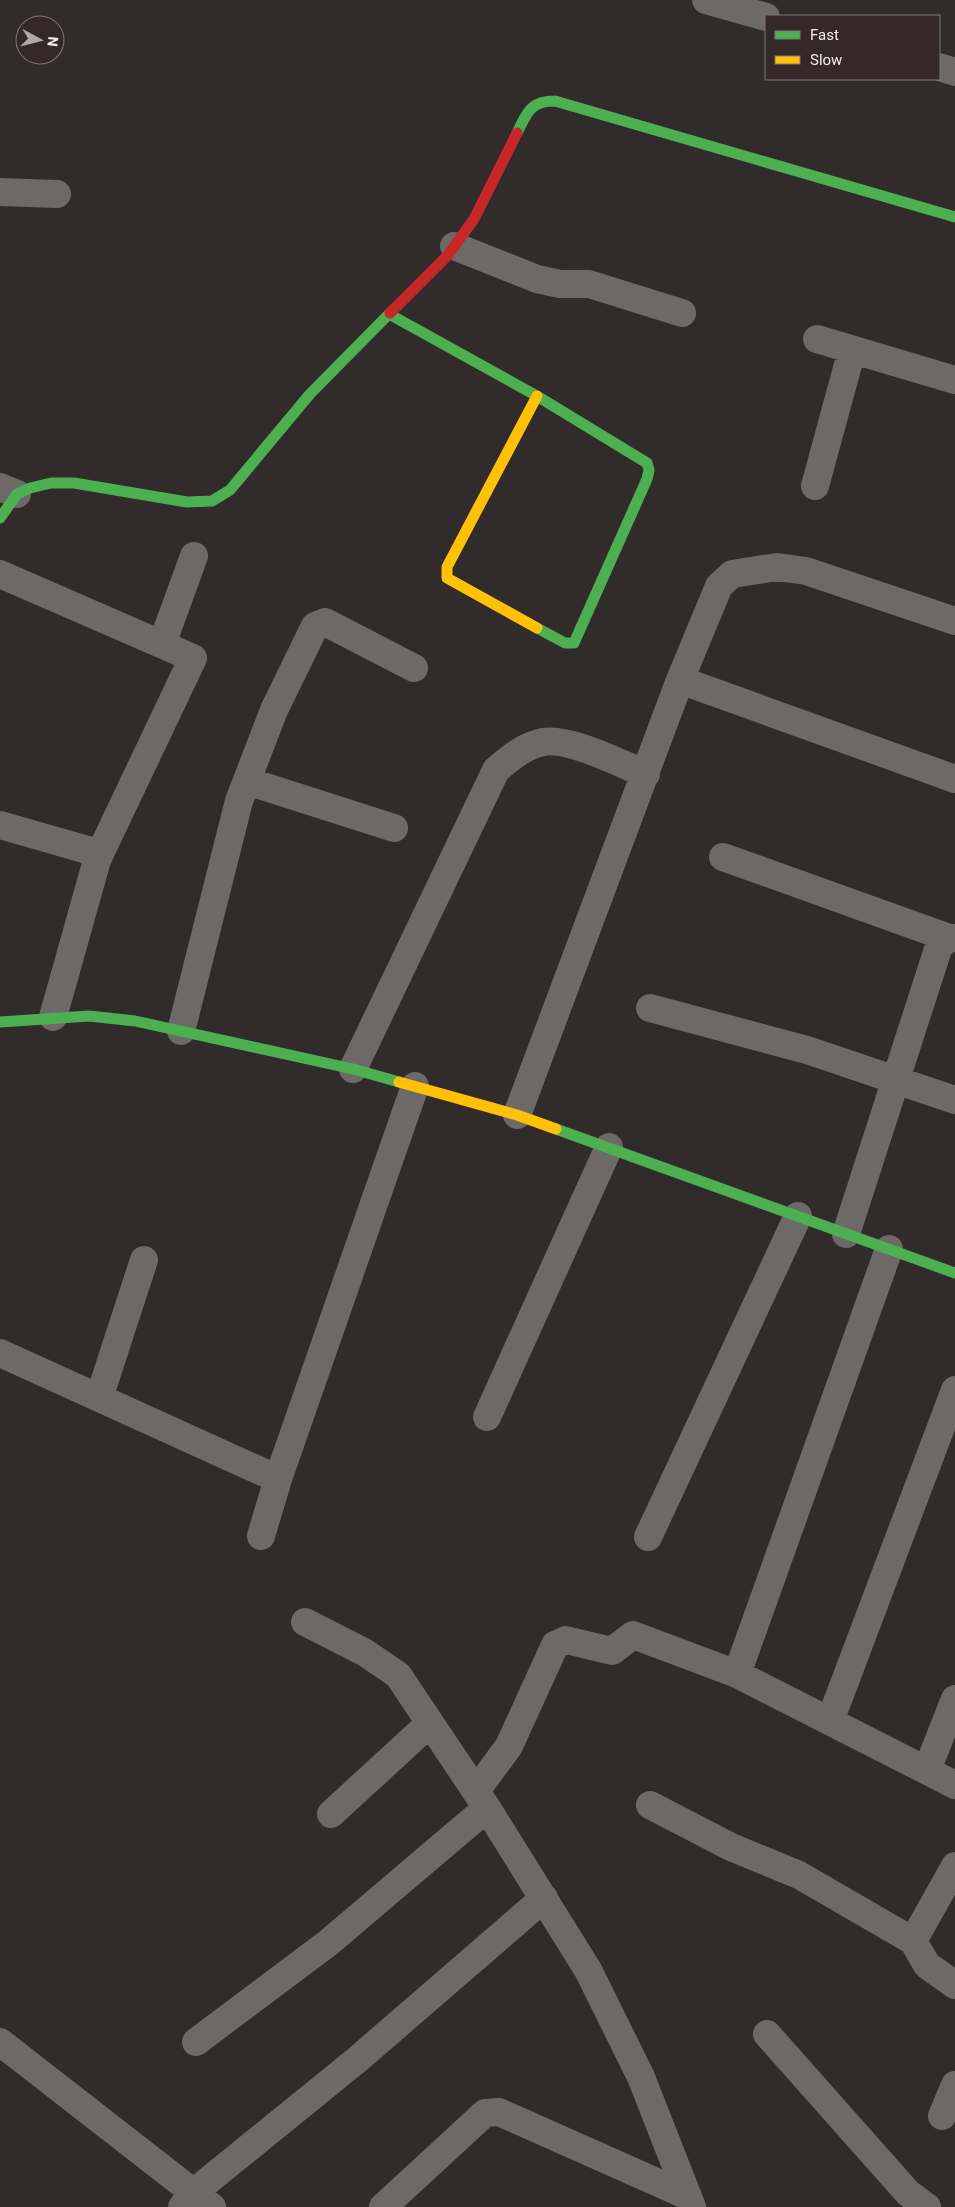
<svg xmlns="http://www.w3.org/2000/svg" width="955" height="2207" viewBox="0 0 955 2207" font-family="Roboto,sans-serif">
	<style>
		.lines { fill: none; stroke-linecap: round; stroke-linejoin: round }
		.street { stroke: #6e6969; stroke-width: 28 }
		.fast { stroke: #4caf50; stroke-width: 11 }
		.slow { stroke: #ffc107; stroke-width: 11 }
		.jam { stroke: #c62828; stroke-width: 11 }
	</style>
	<rect width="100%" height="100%" fill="#312b2b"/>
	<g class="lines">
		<!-- street -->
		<path class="street" d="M706,0l60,17
			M939,67l16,5
			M0,192l57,2
			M454,246l83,33 23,5h29l93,29
			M817,339l138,41
			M815,486l37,-136
			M0,487l17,7
			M0,574l193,84 -96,202
			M162,644l32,-88
			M680,680l39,-94 13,-12 45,-7 29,4 149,50
			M247,781l147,47
			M0,825l91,26 6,9 -44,157
			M723,857l226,81
			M650,1008l157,42 148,50
			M181,1031l58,-230 35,-91 41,-84 10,-4 89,46
			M353,1069l143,-299c14,-12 28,-24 47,-28 26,-5 78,22 103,32
			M517,1115l163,-435 275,99
			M846,1234l93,-288 10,-8h6
			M0,1353l278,126
			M99,1398l45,-138
			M487,1417l122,-270
			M261,1536l17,-57 137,-393
			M648,1537l150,-321
			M305,1622l59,30 34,23 89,133 101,162 53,107 51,130
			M737,1674l152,-425
			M830,1721l125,-331
			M927,1770l28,-71
			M476,1791l33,-45 46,-101 11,-5 46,11 21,-16 104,39 218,111
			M650,1805l81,42 68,28 114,66 42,-75
			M331,1814l99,-91
			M913,1941l14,24 28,20
			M767,2034l141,159 19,14
			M0,2042l212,165
			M196,2042l132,-99 159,-135
			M942,2116l13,-31
			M182,2207l11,-14 165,-134 186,-161
			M383,2207l102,-94 14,-1 189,84"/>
		<!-- fast -->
		<path class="fast" d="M517,133c10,-20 13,-32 38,-32l400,116
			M389,314l148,82 110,67 2,7 -2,9 -73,164h-9l-28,-15
			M0,518l17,-24 13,-6 21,-5h23l113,19 25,-1 18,-11 80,-96 80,-81
			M0,1022l89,-6 46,5 218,48 46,13
			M556,1129l399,144"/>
		<!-- slow -->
		<path class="slow" d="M537,396l-90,171v11l90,50
			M399,1082l118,33 39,14"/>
		<!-- jam -->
		<path class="jam" d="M390,313l58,-58 26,-36 43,-86"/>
	</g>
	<!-- legend -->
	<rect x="765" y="15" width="175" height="65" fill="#342829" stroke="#807677"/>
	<rect x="775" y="31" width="25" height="8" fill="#4caf50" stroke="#807677"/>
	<text x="810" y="40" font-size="15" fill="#f3eaeb">Fast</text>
	<rect x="775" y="56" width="25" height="8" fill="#ffc107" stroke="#807677"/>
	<text x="810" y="65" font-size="15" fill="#f3eaeb">Slow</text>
	<!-- north arrow -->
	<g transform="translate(40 40) rotate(97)"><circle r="24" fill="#342829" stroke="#807677"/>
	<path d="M0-4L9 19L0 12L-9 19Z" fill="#afa7a8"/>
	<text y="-8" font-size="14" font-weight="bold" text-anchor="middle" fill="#f3eaeb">N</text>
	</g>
</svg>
